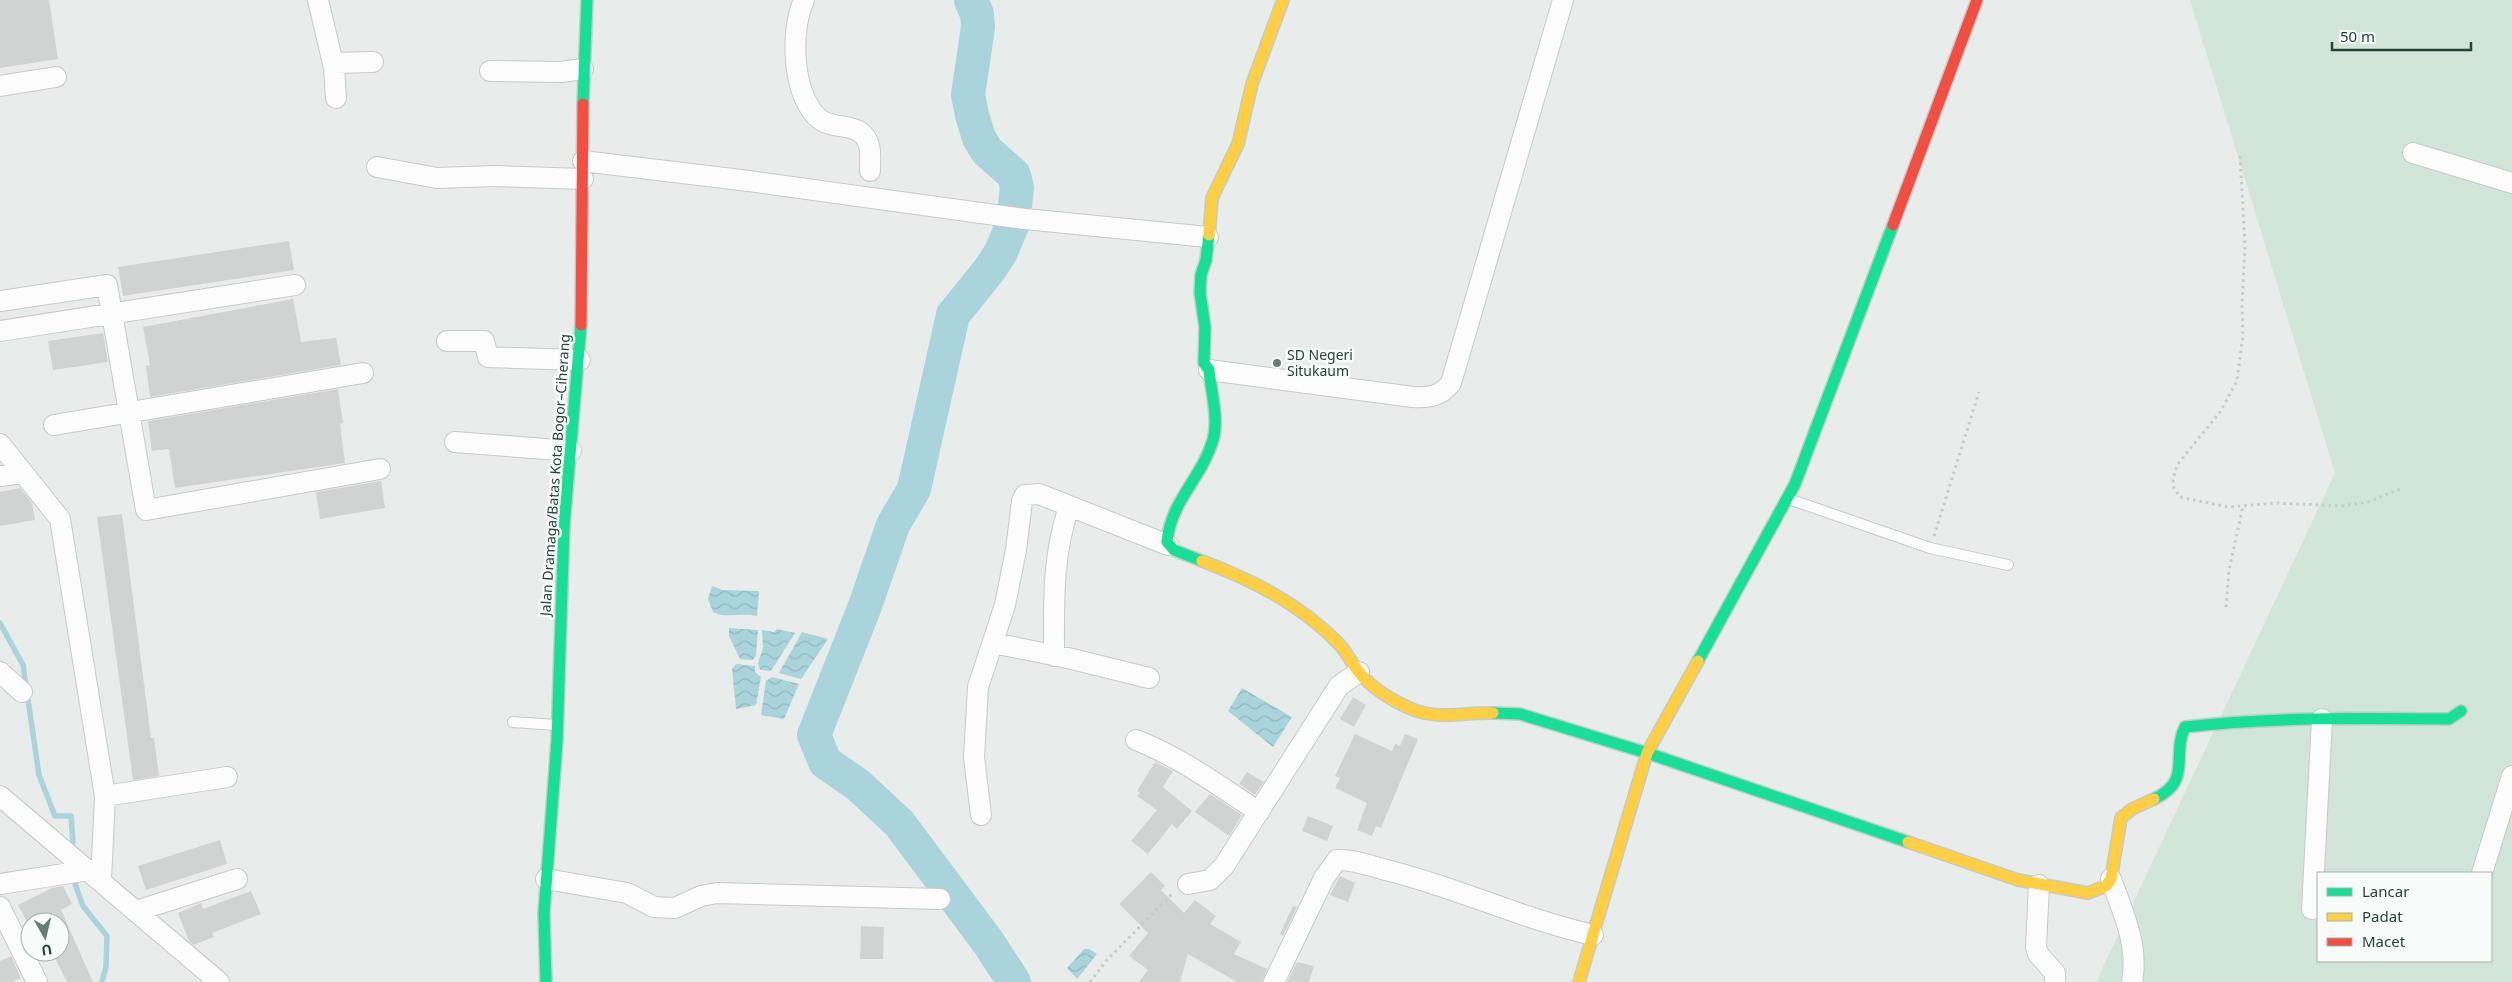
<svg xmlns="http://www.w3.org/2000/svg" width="2512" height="982" viewBox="0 0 2512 982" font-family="'Noto Sans',sans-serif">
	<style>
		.green { fill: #d1e6d8; fill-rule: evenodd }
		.water { fill: url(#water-waves) }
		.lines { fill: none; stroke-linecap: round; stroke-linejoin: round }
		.stream { stroke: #a9d4db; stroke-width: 5.5 }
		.river { stroke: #a9d4db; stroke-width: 34 }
		.building { fill: #cfd4d2 }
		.lane-casing { stroke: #c5cac8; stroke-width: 12 }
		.street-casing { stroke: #c5cac8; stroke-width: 22 }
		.fast-casing { stroke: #c3cbc8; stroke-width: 14 }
		.slow-casing { stroke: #c3cbc8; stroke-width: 14 }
		.jam-casing { stroke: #c3cbc8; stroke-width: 14 }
		.path { stroke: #c3ccca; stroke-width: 3; stroke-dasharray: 2.5 4; stroke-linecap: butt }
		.lane { stroke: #fcfcfc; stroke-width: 10 }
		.street { stroke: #fcfcfc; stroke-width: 20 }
		.fast { stroke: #16e098; stroke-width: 11 }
		.slow { stroke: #ffcf43; stroke-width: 11 }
		.jam { stroke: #f24e42; stroke-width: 11 }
		.poi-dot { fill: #697e78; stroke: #f7fbf9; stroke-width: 2 }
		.labels { text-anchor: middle; stroke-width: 5; stroke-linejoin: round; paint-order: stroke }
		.poi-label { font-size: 14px; fill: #24423a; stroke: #f7fbf9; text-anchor: start }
		.street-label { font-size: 14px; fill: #24423a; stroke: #f7fbf9 }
	</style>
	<defs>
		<pattern id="water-waves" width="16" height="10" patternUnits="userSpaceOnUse" patternTransform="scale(1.25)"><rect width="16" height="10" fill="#a9d4db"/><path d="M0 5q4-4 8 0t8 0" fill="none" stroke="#91b7bd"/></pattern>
	</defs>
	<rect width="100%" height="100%" fill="#e8edeb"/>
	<!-- green -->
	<path class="green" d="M2190,0h322v982h-416l239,-509zM2318,873h173v88h-173z"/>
	<!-- water -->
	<path class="water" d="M712,586l11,4 36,1 -2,25c-15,-4 -31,3 -44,-4l-5,-13z
		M729,628l29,2 -2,25 -3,5 -13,-1 -11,-23z
		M777,629l18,4 -24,38 -11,-1 -2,-7 5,-15 -1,-18 12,2z
		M802,632l26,7 -27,40 -22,-6z
		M736,664l19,2v6l6,5 -5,28 -20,4 -4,-40z
		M772,677l27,7 -15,35 -23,-4 5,-34z
		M1242,688l50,29 -19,30 -45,-36z
		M1084,949h5l8,5 -20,25 -10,-11z"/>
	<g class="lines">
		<!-- stream -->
		<path class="stream" d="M0,623l23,42 16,110 16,41h16l2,27
			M74,881l9,25 24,30 -1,31 -4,15"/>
		<!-- river -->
		<path class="river" d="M971,0l6,14 1,13 -10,68 4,20 7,23 8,13 27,24 3,13 -4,35 -12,29 -11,17 -37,46 -39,174 -21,36 -28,81 -51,129 11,27 33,23 41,38 89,119 26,40"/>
	</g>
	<!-- building -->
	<path class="building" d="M0,0h49l9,59 -58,9z
		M289,241l5,29 -171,26 -5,-29z
		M293,299l8,43 35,-4 5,27 -191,32 -4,-31 4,-1 -7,-38z
		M103,333l5,29 -55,8 -5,-29z
		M338,389l5,34 -3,1 5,39 -170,25 -6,-39 -17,2 -4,-30z
		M381,481l4,27 -65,11 -4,-27z
		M20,488l12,15 3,17 -35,6v-34z
		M122,514l29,224h3l5,38 -26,4 -36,-263z
		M1353,697l13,8 -12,22 -14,-8z
		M1355,734l37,17 3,-7 5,2 5,-12 13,5 -37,89 -5,-2 -4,10 -15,-6 10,-27 -32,-15 5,-10 -5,-2z
		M1155,762l18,9 -10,16 29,24 -15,18 -5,-5 -24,30 -17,-13 26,-31 -20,-14 3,-3 -3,-2z
		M1247,772l17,10 -9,13 -16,-11z
		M1210,794l32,21 -13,21 -34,-24z
		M1308,816l25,10 -6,15 -25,-10z
		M220,840l7,24 -81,26 -8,-24z
		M1151,872l14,14 -4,4 23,23 11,-13 21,16 -6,8 31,18 -7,12 33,15 -5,13h-25l-49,-28 -8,28h-41l9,-12 -19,-14 19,-23 -29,-29z
		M1340,876l15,7 -7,19 -18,-7z
		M63,886l9,18 -11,6 32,72h-26l-15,-30h8v-30h-15l-1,-3 -16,5 -10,-19 34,-17z
		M251,891l10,23 -49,19 2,4 -21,8 -4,-4 -11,-28 23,-10 2,6z
		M1293,906l4,1 -14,29 -3,-2z
		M861,926l23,1 -1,32h-23z
		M11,956l10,22 -9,4h-12v-21z
		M1297,962l17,4 -5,16h-22z"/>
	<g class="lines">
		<!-- lane casing -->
		<g class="lane-casing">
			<path id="lane" d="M1789,499l141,49 78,17
				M513,722l43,3"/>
		</g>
		<!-- street casing -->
		<g class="street-casing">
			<path id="street" d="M318,0l16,68 2,30
				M804,0c-14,31 -12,91 13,117 12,12 32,7 43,15 13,9 10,26 10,39
				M333,63l40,-1
				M490,71l71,1 22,-3
				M0,86l56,-9
				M2413,153l99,30
				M583,161l166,20 276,38 183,18
				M377,167l60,11 58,-2 88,3
				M0,301l107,-16 39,225 234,-41
				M0,331l295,-46
				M447,341h37l4,16 92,3
				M1209,370l204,27c17,1 28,-1 38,-14l112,-383
				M54,425l309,-52
				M455,442l116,9
				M0,444l60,75 45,277 -4,84
				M0,476l23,-3
				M993,643l75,15 81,20
				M1054,656c0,-51 -2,-100 15,-149
				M0,672l22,20
				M1136,740c44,17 83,46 123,72
				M0,796l219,186
				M105,796l122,-19
				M981,815l-7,-58 4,-70 27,-82 11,-55 6,-49 3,-6 14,-1 129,51
				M2482,873l30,-97
				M546,879l81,14 27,14 21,1 26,-12 16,-3 223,6
				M2111,879c12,34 28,66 21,103
				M0,884l89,-14
				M1188,884l22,-4 14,-14 115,-180 20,-14
				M2039,885l-3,62 2,7 17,19v9
				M0,907l37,75
				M2312,909l10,-190
				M136,911l101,-32
				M1274,982l50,-104 13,-18c16,-1 33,6 49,10 70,17 136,49 207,65"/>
		</g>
		<!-- fast casing -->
		<g class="fast-casing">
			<path id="fast" d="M583,104l4,-104
				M1202,561l-28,-11 -7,-8c4,-42 35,-64 46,-102 6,-21 -2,-49 -4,-70l-5,-7 1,-36 -5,-34 1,-18 5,-15 3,-25
				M1698,661l97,-177 98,-259
				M1493,713l27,1 127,39 261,89
				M2154,799c39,-18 17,-43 31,-72 88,-10 176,-9 264,-8l12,-8
				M546,982l-2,-69 13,-172 7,-215 17,-201"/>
		</g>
		<!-- slow casing -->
		<g class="slow-casing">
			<path id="slow" d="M1209,235l3,-37 26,-54 14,-60 31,-84
				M1202,561c50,19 98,43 136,82 8,8 13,19 20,28 13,17 36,31 56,39 27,10 52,2 79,3
				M1908,842l110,38 70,13 18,-7 5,-7 10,-61 11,-9 22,-10
				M1579,982l68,-229 51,-92"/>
		</g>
		<!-- jam casing -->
		<g class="jam-casing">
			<path id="jam" d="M1893,225l84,-225
				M581,325l2,-221"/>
		</g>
		<!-- path -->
		<path class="path" d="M2240,156l5,88 -3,62 1,29 -6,46 -17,31 -43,53 -4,15 1,8 6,9 48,10 49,-4 65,3 26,-4 32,-13
			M1934,536l45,-144
			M2226,607l3,-37 14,-64
			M1090,982l16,-21 67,-68"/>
		<!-- lane -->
		<use href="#lane" class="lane"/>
		<!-- street -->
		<use href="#street" class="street"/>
		<!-- fast -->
		<use href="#fast" class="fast"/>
		<!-- slow -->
		<use href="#slow" class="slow"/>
		<!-- jam -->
		<use href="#jam" class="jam"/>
	</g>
	<!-- markers -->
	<circle class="poi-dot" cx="1277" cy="363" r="5"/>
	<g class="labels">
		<!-- poi labels -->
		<g class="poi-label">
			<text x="1287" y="360">SD Negeri<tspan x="1287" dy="16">Situkaum</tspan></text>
		</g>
		<!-- street labels -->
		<g class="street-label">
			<text transform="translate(555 475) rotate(-86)" y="5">Jalan Dramaga/Batas Kota Bogor–Ciherang</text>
		</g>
	</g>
	<!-- legend -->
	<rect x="2317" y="872" width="175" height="90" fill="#f7fbf9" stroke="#a3b1ad"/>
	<rect x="2327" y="888" width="25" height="8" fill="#16e098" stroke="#a3b1ad"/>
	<text x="2362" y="897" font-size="15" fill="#24423a">Lancar</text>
	<rect x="2327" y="913" width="25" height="8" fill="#ffcf43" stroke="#a3b1ad"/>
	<text x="2362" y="922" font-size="15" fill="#24423a">Padat</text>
	<rect x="2327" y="938" width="25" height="8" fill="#f24e42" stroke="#a3b1ad"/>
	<text x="2362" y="947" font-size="15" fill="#24423a">Macet</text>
	<!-- north arrow -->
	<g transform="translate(45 937) rotate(172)"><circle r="24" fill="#f7fbf9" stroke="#a3b1ad"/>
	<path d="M0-4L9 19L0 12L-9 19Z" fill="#697e78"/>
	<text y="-8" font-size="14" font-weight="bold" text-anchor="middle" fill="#24423a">U</text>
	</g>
	<!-- scale -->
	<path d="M2332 42v8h139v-8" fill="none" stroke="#24423a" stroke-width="2.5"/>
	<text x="2340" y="42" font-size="15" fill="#24423a" stroke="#f7fbf9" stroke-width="4" paint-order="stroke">50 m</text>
</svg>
